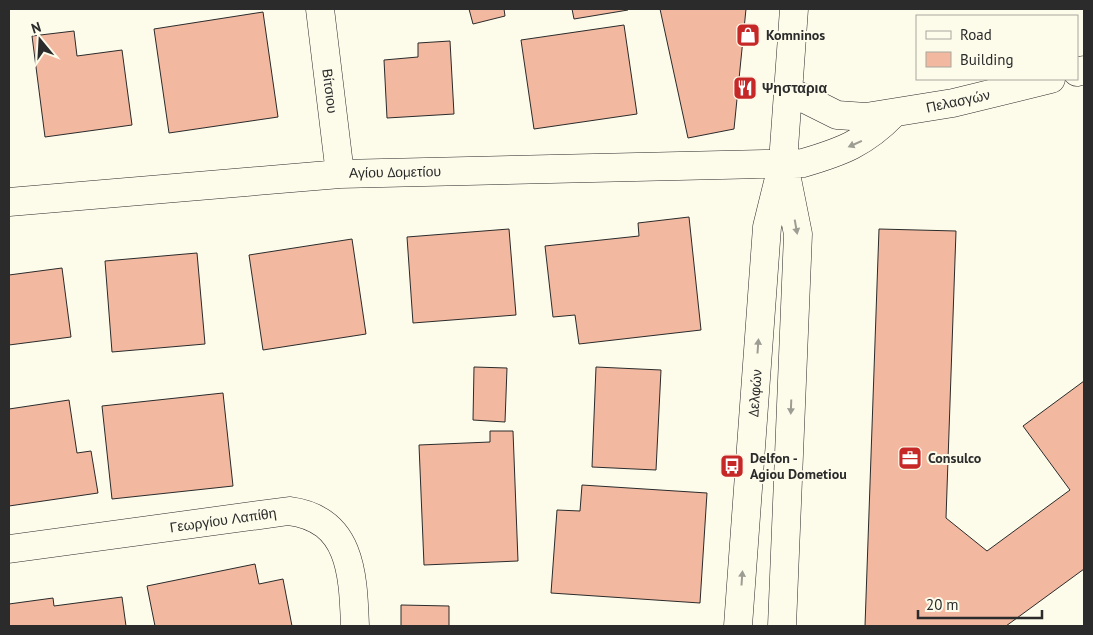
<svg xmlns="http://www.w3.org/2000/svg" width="1093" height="635" viewBox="0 0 1093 635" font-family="'PT Sans',sans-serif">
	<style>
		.building { fill: #f2b8a0; stroke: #2b2b2b }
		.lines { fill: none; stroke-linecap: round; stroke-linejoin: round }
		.minor-casing { stroke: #2b2b2b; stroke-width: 29 }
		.minor { stroke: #fdfbea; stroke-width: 28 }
		.oneway { fill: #9e9d94 }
		.labels { text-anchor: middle; stroke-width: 4; stroke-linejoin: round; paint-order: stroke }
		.poi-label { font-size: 14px; font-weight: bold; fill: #2b2b2b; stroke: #fdfbea; text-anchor: start }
		.street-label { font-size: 14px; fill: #2b2b2b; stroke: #fdfbea }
	</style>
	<rect width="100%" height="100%" fill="#fdfbea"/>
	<!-- building -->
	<path class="building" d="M469,9h35l1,7 -32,8z
		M572,9h56v1l-54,9z
		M660,9h86l-12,120 -46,9z
		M263,12l15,105 -109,16 -15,-104z
		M624,25l13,89 -103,15 -13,-89z
		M74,31l3,25 45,-6 10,75 -87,12 -13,-101z
		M450,41l4,73 -67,4 -3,-58 34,-3v-14z
		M689,217l12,113 -122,14 -4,-29 -22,2 -8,-71 94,-10 -1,-13z
		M509,229l7,86 -103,8 -6,-86z
		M879,229l77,2 -10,287 41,33 83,-61 -47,-64 61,-45v188l-78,57h-141z
		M352,239l14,95 -103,16 -14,-95z
		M197,253l8,91 -93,8 -7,-91z
		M62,268l9,69 -62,8v-70z
		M474,367l33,1 -2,54 -32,-2z
		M596,367l65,3 -5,100 -64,-3z
		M223,393l10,93 -121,13 -10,-93z
		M69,400l8,53 14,-2 7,42 -89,13v-97z
		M490,431h23l5,130 -94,4 -5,-120 71,-3z
		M582,485l125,8 -7,110 -149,-10 6,-83 23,1z
		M255,564l4,20 24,-5 9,47h-137l-8,-40z
		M122,597l4,29h-117v-22l44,-6 1,8z
		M401,605l48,1v20h-48z"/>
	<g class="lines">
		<!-- minor casing -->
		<g class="minor-casing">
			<path id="minor" d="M320,9l20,165
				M1077,72l7,-2
				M787,90l50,25 29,2 87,-14 98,-24
				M9,202l331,-28 463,-11c38,-11 62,-20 90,-49
				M9,549l280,-38c63,8 64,64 66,115
				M738,626l29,-399 16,-65 11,-153
				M782,626l16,-392 -13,-65"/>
		</g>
		<!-- minor -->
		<use href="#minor" class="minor"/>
	</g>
	<!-- one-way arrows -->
	<defs><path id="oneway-solid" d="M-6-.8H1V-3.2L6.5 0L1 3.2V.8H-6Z" transform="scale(1.25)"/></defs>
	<g class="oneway">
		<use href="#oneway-solid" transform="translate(855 144) rotate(156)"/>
		<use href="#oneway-solid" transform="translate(796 227) rotate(80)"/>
		<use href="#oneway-solid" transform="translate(758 346) rotate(-86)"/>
		<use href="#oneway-solid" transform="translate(791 407) rotate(92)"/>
		<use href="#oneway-solid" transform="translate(742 578) rotate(-86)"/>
	</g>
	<!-- icons -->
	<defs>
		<g id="shop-square" transform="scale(1.25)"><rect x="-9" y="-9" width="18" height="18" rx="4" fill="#c62828" stroke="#fdfbea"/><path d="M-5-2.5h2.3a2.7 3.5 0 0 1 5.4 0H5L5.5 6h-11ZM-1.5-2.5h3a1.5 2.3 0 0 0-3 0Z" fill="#fff"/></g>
		<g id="restaurant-square" transform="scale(1.25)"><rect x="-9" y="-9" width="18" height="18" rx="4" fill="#c62828" stroke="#fdfbea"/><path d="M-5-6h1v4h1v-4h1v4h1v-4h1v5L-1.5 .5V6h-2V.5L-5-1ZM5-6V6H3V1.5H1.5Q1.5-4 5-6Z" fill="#fff"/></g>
		<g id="office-square" transform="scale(1.25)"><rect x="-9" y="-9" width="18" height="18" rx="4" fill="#c62828" stroke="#fdfbea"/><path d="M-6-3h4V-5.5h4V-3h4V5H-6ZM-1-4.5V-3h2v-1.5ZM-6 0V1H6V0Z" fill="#fff"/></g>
		<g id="bus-square" transform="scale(1.25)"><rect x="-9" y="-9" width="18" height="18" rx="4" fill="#c62828" stroke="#fdfbea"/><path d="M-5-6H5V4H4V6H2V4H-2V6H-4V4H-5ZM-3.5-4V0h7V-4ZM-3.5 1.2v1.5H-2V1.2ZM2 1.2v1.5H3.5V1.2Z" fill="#fff"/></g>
	</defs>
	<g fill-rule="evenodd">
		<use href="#shop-square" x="748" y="35"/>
		<use href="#restaurant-square" x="745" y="88"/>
		<use href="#office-square" x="910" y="458"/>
		<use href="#bus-square" x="732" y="466"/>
	</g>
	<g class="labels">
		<!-- poi labels -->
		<g class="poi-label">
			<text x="766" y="40">Komninos</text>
			<text x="762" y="93">Ψησταρια</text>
			<text x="750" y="463">Delfon -<tspan x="750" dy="16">Agiou Dometiou</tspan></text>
			<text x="928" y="463">Consulco</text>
		</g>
		<!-- street labels -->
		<g class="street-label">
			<text transform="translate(330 91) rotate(83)" y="5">Βίτσιου</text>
			<text transform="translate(958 101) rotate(-12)" y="5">Πελασγών</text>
			<text transform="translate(395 172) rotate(-1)" y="5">Αγίου Δομετίου</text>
			<text transform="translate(755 393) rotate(-86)" y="5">Δελφών</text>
			<text transform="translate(223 520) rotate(-8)" y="5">Γεωργίου Λαπίθη</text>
		</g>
	</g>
	<!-- border -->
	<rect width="1093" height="635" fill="none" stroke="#2b2b2b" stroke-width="20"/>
	<!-- legend -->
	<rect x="916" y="15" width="162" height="65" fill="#fdfbea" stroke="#a9a89e"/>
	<rect x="926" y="31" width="25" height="8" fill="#fdfbea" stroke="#a9a89e"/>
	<text x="960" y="40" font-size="15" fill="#2b2b2b">Road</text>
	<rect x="926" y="52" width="25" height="15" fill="#f2b8a0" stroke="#a9a89e"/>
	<text x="960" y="65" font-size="15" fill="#2b2b2b">Building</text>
	<!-- north arrow -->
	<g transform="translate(40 40) rotate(342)" stroke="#fdfbea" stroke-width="4" paint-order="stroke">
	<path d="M0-4L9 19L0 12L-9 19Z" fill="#2b2b2b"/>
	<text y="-8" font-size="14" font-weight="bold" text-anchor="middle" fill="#2b2b2b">N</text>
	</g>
	<!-- scale -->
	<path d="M918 610v8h124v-8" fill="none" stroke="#2b2b2b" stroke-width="2.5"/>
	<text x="926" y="610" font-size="15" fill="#2b2b2b" stroke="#fdfbea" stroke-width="4" paint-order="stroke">20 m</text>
</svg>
